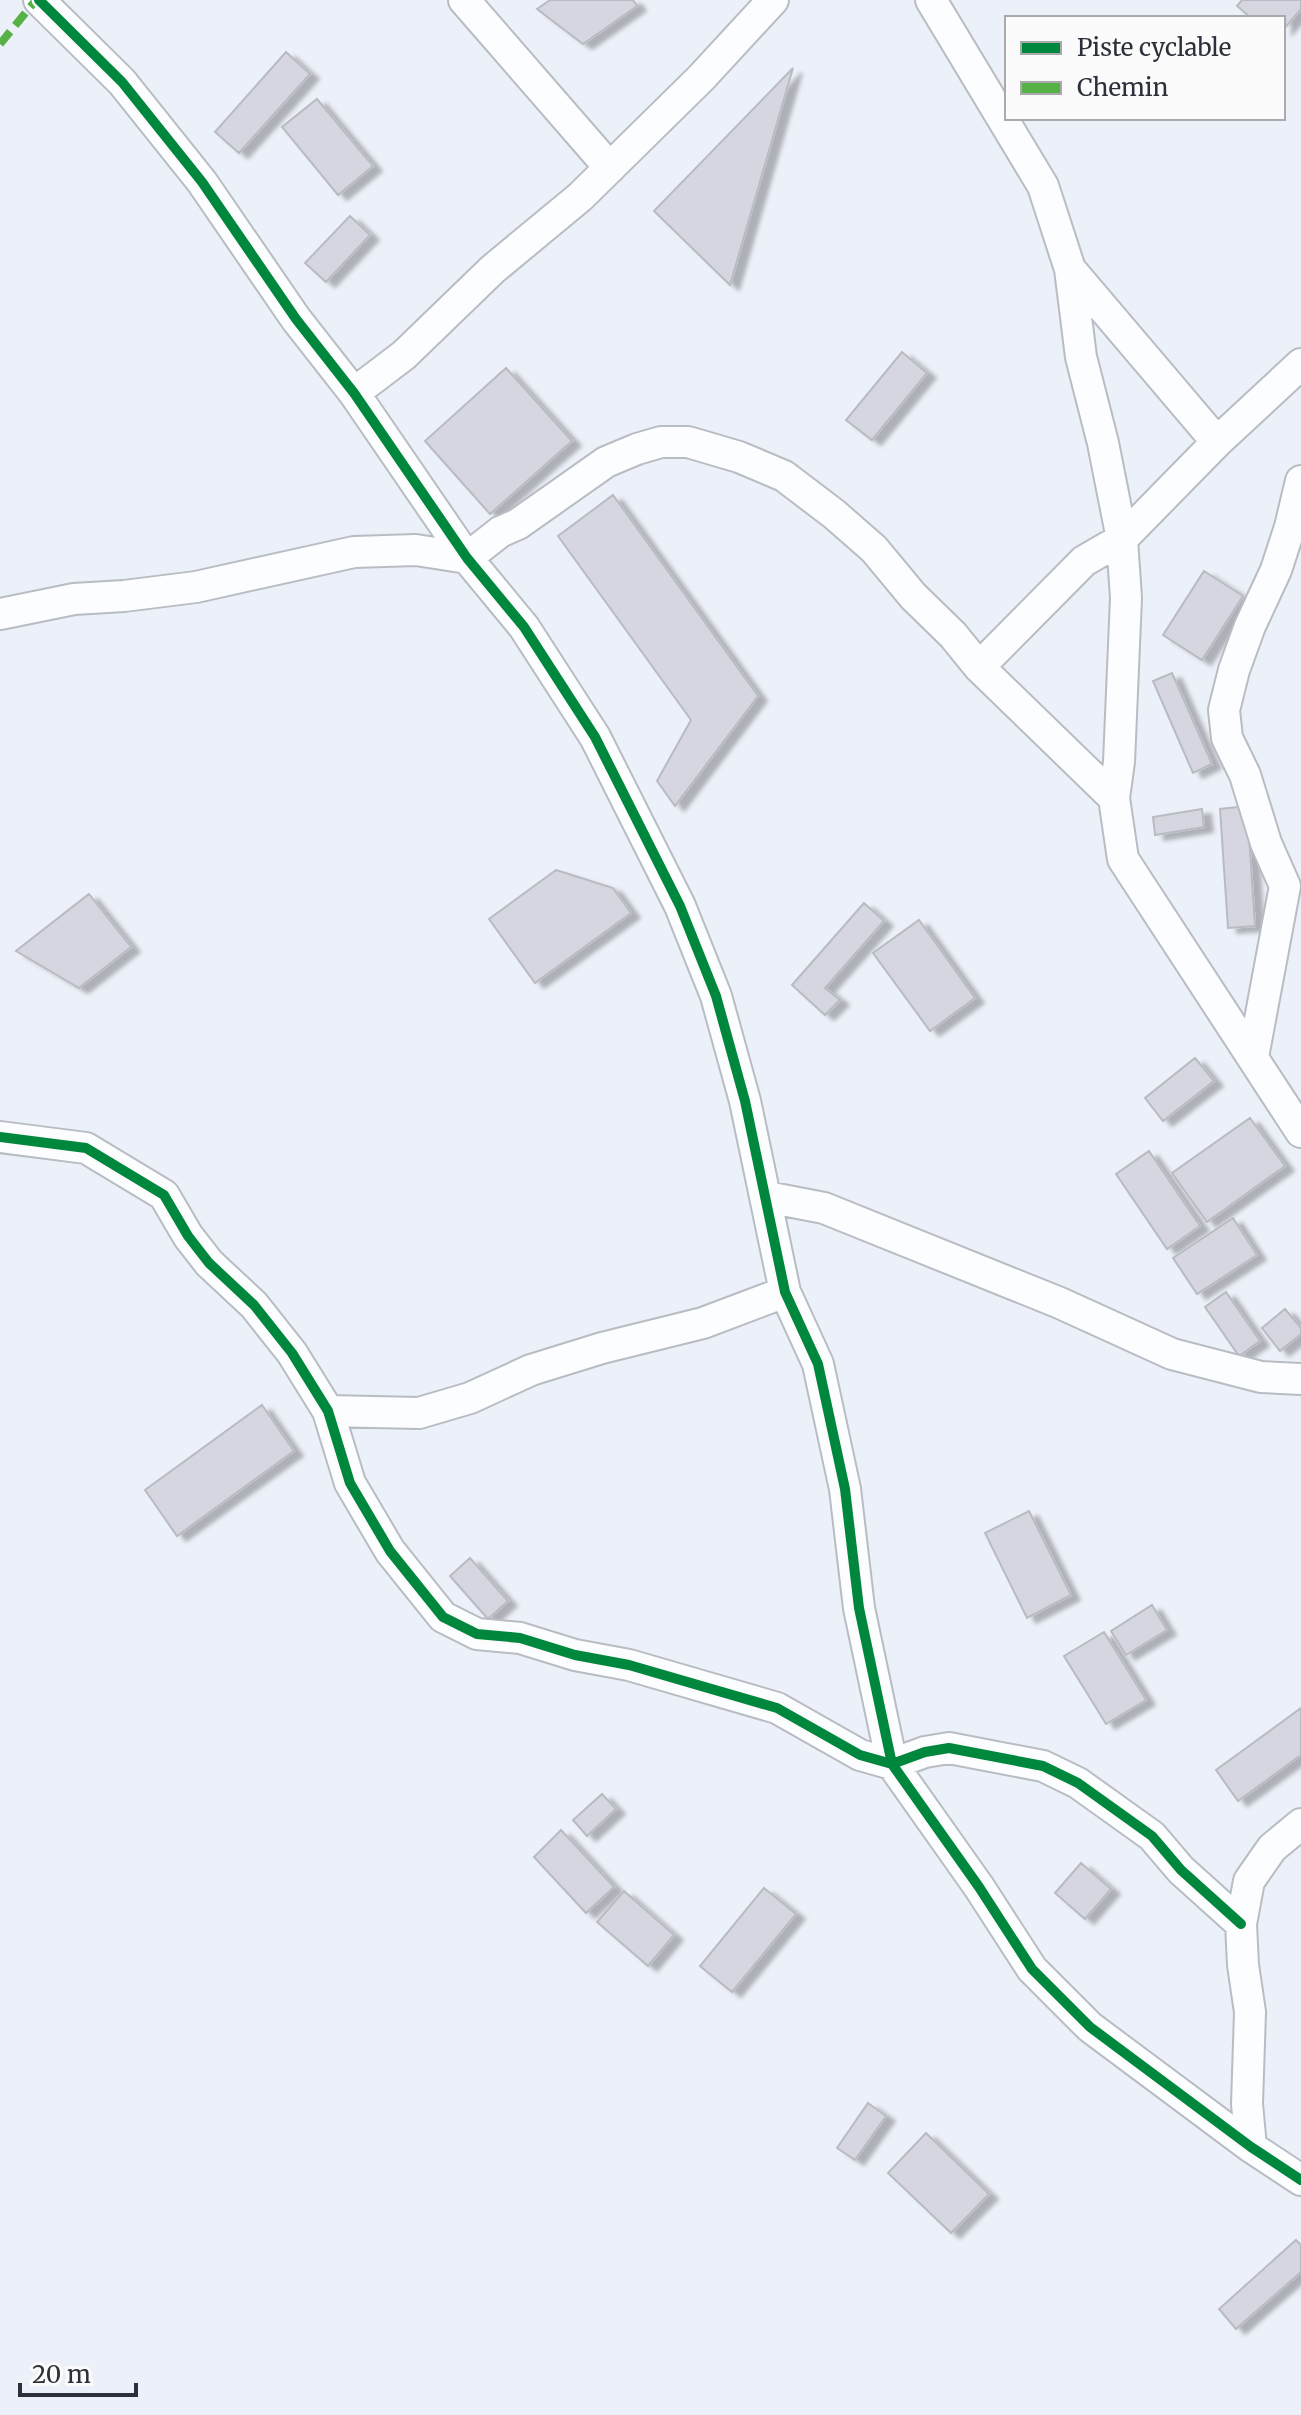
<svg xmlns="http://www.w3.org/2000/svg" width="1301" height="2415" viewBox="0 0 1301 2415" font-family="Merriweather,serif">
	<style>
		.building { fill: #d5d6df; stroke: #b9bbc3; stroke-width: 2; filter: url(#shadow) }
		.lines { fill: none; stroke-linecap: round; stroke-linejoin: round }
		.minor-casing { stroke: #b8bcc3; stroke-width: 34 }
		.minor { stroke: #fcfdfe; stroke-width: 30 }
		.quiet { stroke: #56b246; stroke-width: 8; stroke-dasharray: 16 8; stroke-linecap: butt }
		.cycleway-casing { stroke: #fbfbfb; stroke-width: 15 }
		.cycleway { stroke: #00873e; stroke-width: 10 }
	</style>
	<defs>
		<filter id="shadow"><feDropShadow dx="9" dy="5" stdDeviation="2" flood-color="#0004"/></filter>
	</defs>
	<rect width="100%" height="100%" fill="#ecf0f8"/>
	<!-- building -->
	<path class="building" d="M550,0h83l4,6 -54,38 -46,-35z
		M1242,0h59v9l-18,21v-12h-32l-14,-12z
		M286,52l24,22 -71,79 -24,-21z
		M793,68l-63,217 -76,-74z
		M317,99l56,67 -35,29 -56,-68z
		M350,216l20,19 -44,47 -21,-19z
		M902,352l25,21 -55,67 -26,-20z
		M506,368l66,73 -82,73 -65,-73z
		M613,495l145,201 -83,110 -18,-25 34,-61 -133,-184z
		M1204,571l39,25 -41,64 -39,-25z
		M1172,673l40,91 -19,9 -40,-92z
		M1247,806l8,120 -27,2 -8,-119z
		M1202,809l2,18 -49,8 -2,-18z
		M556,870l57,18 18,25 -96,70 -46,-64z
		M89,894l42,53 -52,41 -63,-37z
		M864,903l20,18 -59,67 15,12 -15,15 -33,-30z
		M919,920l56,78 -45,33 -57,-78z
		M1195,1058l19,23 -51,40 -18,-23z
		M1250,1118l35,48 -78,56 -35,-49z
		M1149,1151l51,75 -33,23 -51,-75z
		M1233,1218l24,37 -60,39 -24,-36z
		M1226,1292l34,49 -21,15 -34,-49z
		M1285,1309l16,19v6l-21,17 -18,-23z
		M262,1405l32,46 -117,85 -32,-46z
		M1029,1511l42,84 -44,23 -42,-85z
		M470,1558l38,43 -20,18 -38,-43z
		M1152,1605l15,25 -41,25 -15,-24z
		M1104,1632l42,68 -40,24 -42,-68z
		M1301,1708v47l-63,46 -22,-31z
		M602,1794l14,15 -29,27 -14,-16z
		M561,1830l53,57 -28,26 -52,-56z
		M1081,1863l30,26 -26,30 -30,-26z
		M764,1888l32,26 -64,78 -32,-26z
		M624,1891l50,44 -26,31 -51,-44z
		M868,2103l18,13 -31,44 -18,-12z
		M926,2133l63,61 -38,39 -63,-60z
		M1296,2240l5,5v27l-65,57 -17,-20z"/>
	<g class="lines">
		<!-- minor casing -->
		<g class="minor-casing">
			<path id="minor" d="M39,0l83,82 80,100 94,137 58,74 113,165 57,69 71,110 85,169 36,90 29,105 40,191 33,72 27,125 14,119 33,156 87,123 53,82 58,58 161,120 50,33
				M464,0l146,168
				M931,0l112,186 27,83 11,88 22,86 19,96 4,59 -7,164 -5,36 9,61 178,273
				M1070,269l147,173
				M354,393l50,-38 89,-86 87,-72 121,-119 72,-78
				M0,614l74,-15 50,-3 72,-9 158,-35 62,-2 51,8 33,-26 18,-8 88,-62 31,-13 24,-7h27l51,15 45,19 50,38 40,35 39,47 40,39 26,32 135,131
				M979,667l105,-106 38,-22 95,-97 84,-78
				M1253,1057l32,-171 -19,-43 -21,-68 -18,-37 -3,-28 10,-40 16,-44 26,-56 14,-43 11,-46
				M0,1137l86,11 78,47 24,41 21,27 45,42 38,48 36,58 22,72 40,68 53,66 34,17 43,4 55,17 54,10 148,43 83,47 32,9 33,-12 24,-4 94,18 35,17 74,53 29,34 60,54
				M767,1197l57,11 236,95 112,51 89,23 40,2
				M328,1411l91,2 51,-15 61,-28 71,-22 101,-25 82,-31
				M1251,2147l-4,-43 3,-92 -7,-47 -2,-41 8,-43 23,-33 29,-24"/>
		</g>
		<!-- minor -->
		<use href="#minor" class="minor"/>
		<!-- quiet -->
		<path class="quiet" d="M0,44l36,-44"/>
		<!-- cycleway casing -->
		<g class="cycleway-casing">
			<path id="cycleway" d="M39,0l83,82 80,100 94,137 58,74 113,165 57,69 71,110 85,169 36,90 29,105 40,191 33,72 27,125 14,119 33,156 87,123 53,82 58,58 161,120 50,33
				M0,1137l86,11 78,47 24,41 21,27 45,42 38,48 36,58 22,72 40,68 53,66 34,17 43,4 55,17 54,10 148,43 83,47 32,9 33,-12 24,-4 94,18 35,17 74,53 29,34 60,54"/>
		</g>
		<!-- cycleway -->
		<use href="#cycleway" class="cycleway"/>
	</g>
	<!-- legend -->
	<rect x="1005" y="16" width="280" height="104" fill="#fbfbfb" stroke="#a8aaae" stroke-width="2"/>
	<rect x="1021" y="42" width="40" height="12" fill="#00873e" stroke="#a8aaae" stroke-width="2"/>
	<text x="1077" y="56" font-size="24" fill="#2c303a">Piste cyclable</text>
	<rect x="1021" y="82" width="40" height="12" fill="#56b246" stroke="#a8aaae" stroke-width="2"/>
	<text x="1077" y="96" font-size="24" fill="#2c303a">Chemin</text>
	<!-- scale -->
	<path d="M20 2383v12h116v-12" fill="none" stroke="#2c303a" stroke-width="4"/>
	<text x="32" y="2383" font-size="24" fill="#2c303a" stroke="#fbfbfb" stroke-width="6" paint-order="stroke">20 m</text>
</svg>
